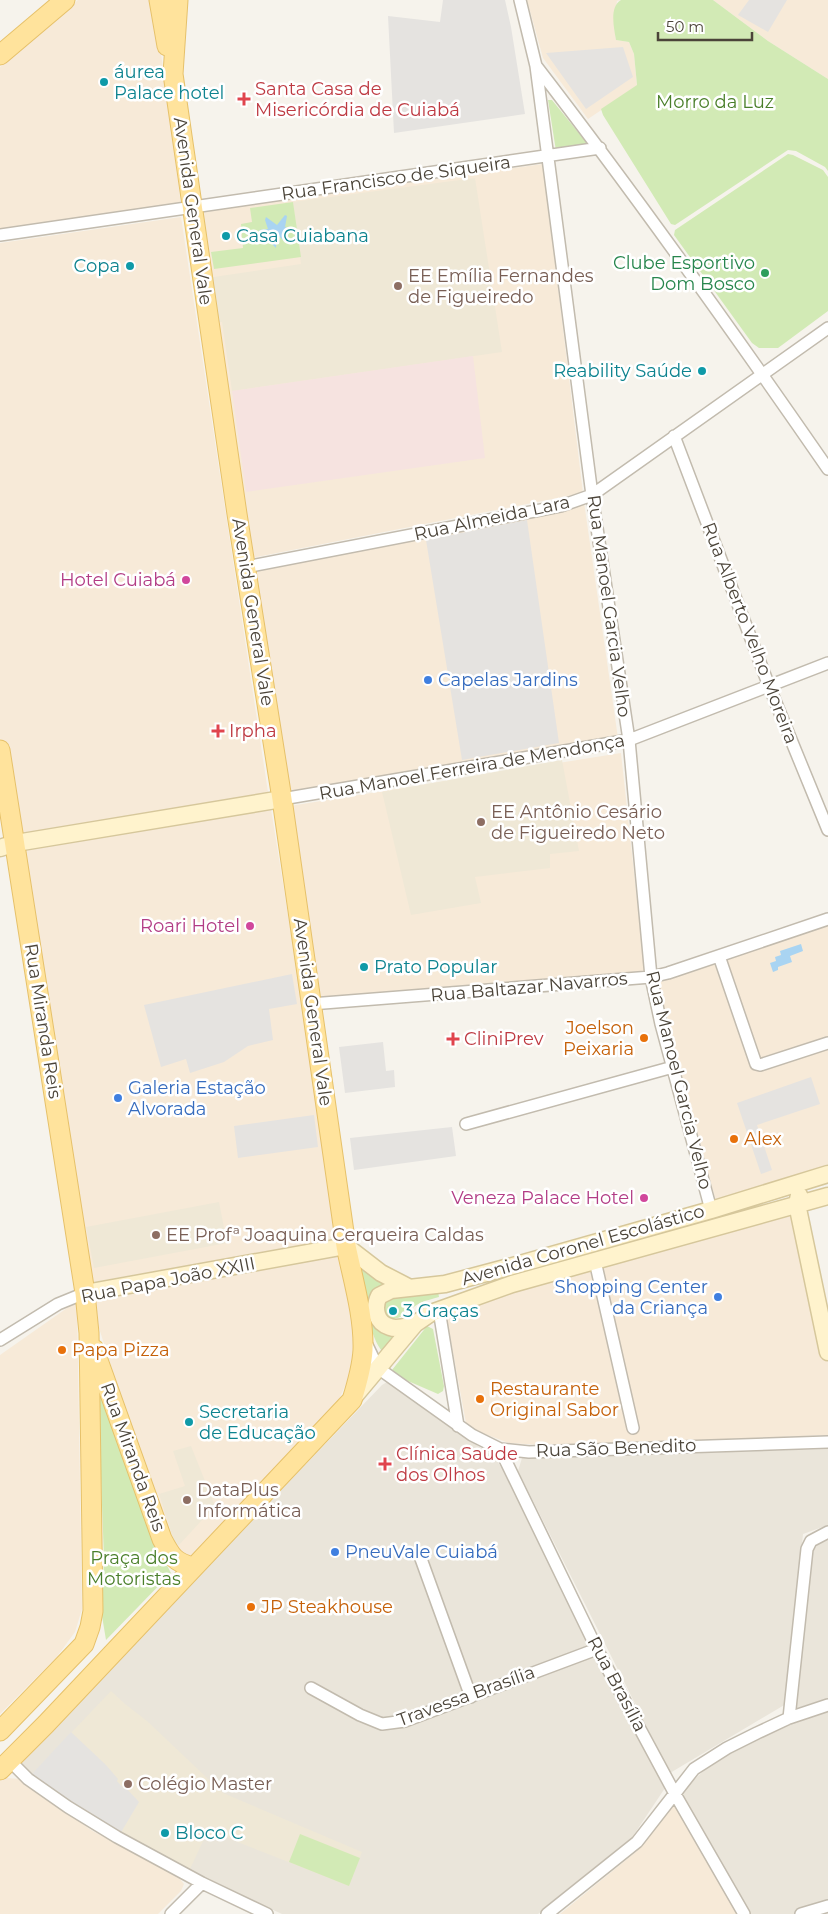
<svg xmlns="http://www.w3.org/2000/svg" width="828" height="1914" viewBox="0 0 828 1914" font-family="Montserrat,sans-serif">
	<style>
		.residential { fill: #eae5da }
		.commercial { fill: #f7ead8 }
		.education { fill: #efe8d6 }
		.medical { fill: #f6e3e0 }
		.green { fill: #d2eab5 }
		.parking { fill: #e5e3e0 }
		.water { fill: #a9d4f2 }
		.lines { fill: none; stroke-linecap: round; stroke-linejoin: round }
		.street-casing { stroke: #c2bbae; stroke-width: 14 }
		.secondary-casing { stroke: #d6c79b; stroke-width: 19 }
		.primary-casing { stroke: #e6c16a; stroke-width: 21 }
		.street { stroke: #fff; stroke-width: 11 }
		.secondary { stroke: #fff3cd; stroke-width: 16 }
		.primary { stroke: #ffe39c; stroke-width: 19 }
		.culture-dot { fill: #0f9aa8; stroke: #fff; stroke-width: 2 }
		.health-dot { fill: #e0444e; stroke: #fff; stroke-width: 2 }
		.leisure-dot { fill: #2e9e5b; stroke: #fff; stroke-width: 2 }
		.education-dot { fill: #8d6e63; stroke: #fff; stroke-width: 2 }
		.hotel-dot { fill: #d1479c; stroke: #fff; stroke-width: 2 }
		.shop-dot { fill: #3f7fe0; stroke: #fff; stroke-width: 2 }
		.food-dot { fill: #e8710a; stroke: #fff; stroke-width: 2 }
		.labels { text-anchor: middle; stroke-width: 5; stroke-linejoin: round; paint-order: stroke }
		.culture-label { font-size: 18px; fill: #0d838f; stroke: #fff; text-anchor: start }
		.health-label { font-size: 18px; fill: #be3a42; stroke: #fff; text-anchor: start }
		.park-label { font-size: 18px; fill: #4a7f2a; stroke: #fff }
		.street-label { font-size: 18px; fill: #4b4439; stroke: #fff }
		.leisure-label { font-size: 18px; fill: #27864d; stroke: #fff; text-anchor: end }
		.education-label { font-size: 18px; fill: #785e54; stroke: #fff; text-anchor: start }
		.hotel-label { font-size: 18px; fill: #b23c85; stroke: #fff; text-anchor: end }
		.shop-label { font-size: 18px; fill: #366cbe; stroke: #fff; text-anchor: start }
		.food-label { font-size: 18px; fill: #c56008; stroke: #fff; text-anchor: start }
	</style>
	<rect width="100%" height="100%" fill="#f6f3ec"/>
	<!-- residential -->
	<path class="residential" d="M387,1382l108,76 12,18 158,312 -34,51 -93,75h-256l-79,-36 -170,-100 -13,-17 362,-376z
		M828,1449v76l-25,9 -17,170 -116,69 -152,-302 4,-13z
		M828,1539v159l-34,11 17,-149 3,-11 6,-7z
		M828,1712v202h-77l-72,-121 38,-34 69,-33z"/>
	<!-- commercial -->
	<path class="commercial" d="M78,0h76l27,205 -181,26v-164z
		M527,0h94l-4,1 -3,25 2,14 13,2 5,12 3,32 -49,33 -45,-61z
		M713,0h115v79l-60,-38z
		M543,164l40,329 -332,65 -51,-347z
		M181,217l88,582 -253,36 -16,-98v-494z
		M584,502l34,236 -327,61 -35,-229z
		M621,753l24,221 -324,24 -31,-192z
		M271,809l67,417 -7,14 -238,42 -73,-435z
		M828,926v240l-112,36 -59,-221z
		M793,1212l35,151v72l-269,11 -50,-3 -35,-13 -8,-7 -20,-109 65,-23z
		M336,1256l6,4 13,74 -3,36 -19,43 -143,149 -11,-1 -21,-47 -59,-186 -4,-33z
		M77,1301l5,308 -7,23 -19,26 -56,56v-359z
		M6,1778l15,1 70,51 88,48 5,6 -3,7 -23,23h-158v-133z
		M674,1805l63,109h-177l77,-63z"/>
	<!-- education -->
	<path class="education" d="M475,178l27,174 -270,39 -10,-69h-9l-6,-44 94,-14 -8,-62z
		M562,760l17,91 -29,3v14l-75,9 6,26 -70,12 -29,-123z
		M219,1202l8,41 -133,25 -8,-41z
		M191,1446l24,60 -36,39 -4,-1 -16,-50 26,-8 -12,-35z
		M111,1691l14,13 22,17 76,72 139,59 -13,34 -129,-51h-5l-11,4 -15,32 -122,-69 -36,-27z"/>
	<!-- medical -->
	<path class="medical" d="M473,356l12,102 -239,34 -14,-101z"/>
	<!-- green -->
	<path class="green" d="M621,0h92l55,41 60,38v92l-3,-4 -29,-16 -8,-1 -113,75 -4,-1 -68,-109 -2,-6 36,-24 -3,-31 -5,-12 -13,-2c-2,-12 -7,-33 5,-40z
		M548,100h4l34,42 1,4 -31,5z
		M788,154l5,1 30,15 5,7v134l-50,37h-19l-7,-5 -78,-108 1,-5z
		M293,202l8,55 -87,12 -3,-17 32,-4 -2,-24 11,-2 -2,-14z
		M359,1264l31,23 -19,13 28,31 -16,21c-15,-15 -20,-66 -24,-88z
		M438,1291l1,6c-6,2 -13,3 -19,6 -11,5 -21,23 -34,12l-4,-10 8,-7z
		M427,1326l6,3 11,57 -1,5 -5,3 -37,-16 -9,-8z
		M102,1394l54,151 15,28 -65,67 -4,-24 2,-57 -6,-164z
		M300,1834l60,24 -11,28 -60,-24z"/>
	<!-- parking -->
	<path class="parking" d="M443,0h62l6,27 14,87 -131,19 -6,-117 52,6z
		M749,0h38l-19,32 -30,-17z
		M623,47l10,30 -47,32 -40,-56z
		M527,520l32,223 -97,17 -36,-220z
		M292,974l5,30 -28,5 4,31 -25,6 -24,16 -34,11 -4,-14 -25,8 -17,-62z
		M383,1042l3,29 8,-1 1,17 -50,6 -6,-46z
		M811,1077l9,27 -63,21 15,45 -11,4 -24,-71z
		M314,1115l4,32 -80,11 -4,-32z
		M452,1127l4,29 -102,14 -4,-32z
		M71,1732l35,33 12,14 -1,2 7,8 2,-1 13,14 -19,32 -89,-59z"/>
	<!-- water -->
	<path class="water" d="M285,215l2,1 -2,11 3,1v2l-3,1 -1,10 -7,-7 -1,14 -16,-16 -1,-2 9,-1 -3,-9 1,-3 11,8z
		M801,944l2,7 -13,5 2,6 -14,5v3l-5,2 -3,-9 6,-2 -1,-4 6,-2 -1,-4z"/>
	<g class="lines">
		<!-- street casing -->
		<g class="street-casing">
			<path id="street" d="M520,0l16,66 56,429 37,245 22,237 10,47 50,186
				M537,67c101,131 197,266 291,402
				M0,235l600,-87
				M674,436l95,250 59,144
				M246,567l315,-61 31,-11 236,-167
				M282,799l347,-59 199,-77
				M719,956l37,108 4,1 68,-22
				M311,1004l340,-27 17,-4 160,-54
				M466,1124l207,-57
				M595,1261l38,167
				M439,1310l19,116
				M0,1340l58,-36 27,-11
				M367,1345l11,23 94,67 28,14 29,3 299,-10
				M500,1449l97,200 78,145 69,120
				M420,1556l51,141
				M311,1688l49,27 22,9 23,-3 192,-72
				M789,1718l18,-169 4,-8 17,-9
				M9,1760l19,19 40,28 49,30 85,46 65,31
				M171,1914l31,-31
				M547,1914l90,-72 57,-73 33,-21 30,-15 32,-15 39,-13
				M801,1914l27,-8"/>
		</g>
		<!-- secondary casing -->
		<g class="secondary-casing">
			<path id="secondary" d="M0,848l16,-5 266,-44
				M799,1195l-2,9 31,148
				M85,1293l261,-47 35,27 29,15
				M415,1324c-8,2 -17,6 -25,3 -14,-4 -17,-19 -11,-31l12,-6 54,-6 64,-17 202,-57 117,-36
				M353,1398l62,-74 16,-11 81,-29 316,-88"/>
		</g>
		<!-- primary casing -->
		<g class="primary-casing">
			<path id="primary" d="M159,0l8,46
				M0,55l65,-55
				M0,750l85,543 4,40 4,278 -3,16 -6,17 -84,87
				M94,1349l68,190c9,17 12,23 31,28
				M0,1770l46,-46 306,-324c5,-16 10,-33 11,-50 1,-34 -10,-70 -17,-104l-64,-447 -45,-285 -64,-440 5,-74"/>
		</g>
		<!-- street -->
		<use href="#street" class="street"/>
		<!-- secondary -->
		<use href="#secondary" class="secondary"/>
		<!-- primary -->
		<use href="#primary" class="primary"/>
	</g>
	<!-- markers -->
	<g class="culture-dot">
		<circle cx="104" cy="82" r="5"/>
		<circle cx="226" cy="236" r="5"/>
		<circle cx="130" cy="266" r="5"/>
		<circle cx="702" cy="371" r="5"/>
		<circle cx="364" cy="967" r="5"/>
		<circle cx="393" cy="1311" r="5"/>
		<circle cx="189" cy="1422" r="5"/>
		<circle cx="165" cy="1833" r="5"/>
	</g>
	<g class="health-dot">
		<path d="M241.5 91.5h5v5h5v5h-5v5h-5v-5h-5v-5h5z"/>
		<path d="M215.5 723.5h5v5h5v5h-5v5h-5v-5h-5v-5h5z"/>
		<path d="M450.5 1031.5h5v5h5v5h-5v5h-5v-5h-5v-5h5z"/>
		<path d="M382.5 1456.5h5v5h5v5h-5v5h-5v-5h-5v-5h5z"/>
	</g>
	<circle class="leisure-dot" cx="765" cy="273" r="5"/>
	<g class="education-dot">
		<circle cx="398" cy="286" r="5"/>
		<circle cx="481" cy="822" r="5"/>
		<circle cx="156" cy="1235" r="5"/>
		<circle cx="187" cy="1500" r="5"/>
		<circle cx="128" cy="1784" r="5"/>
	</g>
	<g class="hotel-dot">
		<circle cx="186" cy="580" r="5"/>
		<circle cx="250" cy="926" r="5"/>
		<circle cx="644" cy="1198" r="5"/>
	</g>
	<g class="shop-dot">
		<circle cx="428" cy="680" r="5"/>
		<circle cx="118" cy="1098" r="5"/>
		<circle cx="718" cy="1297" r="5"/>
		<circle cx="335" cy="1552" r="5"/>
	</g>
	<g class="food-dot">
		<circle cx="644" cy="1038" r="5"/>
		<circle cx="734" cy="1139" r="5"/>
		<circle cx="62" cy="1350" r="5"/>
		<circle cx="480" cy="1399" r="5"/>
		<circle cx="251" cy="1607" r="5"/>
	</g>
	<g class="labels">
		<!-- culture labels -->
		<g class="culture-label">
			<text x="114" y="78">áurea<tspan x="114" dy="21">Palace hotel</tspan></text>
			<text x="236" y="242">Casa Cuiabana</text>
			<text x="120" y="272" text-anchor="end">Copa</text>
			<text x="692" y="377" text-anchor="end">Reability Saúde</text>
			<text x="374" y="973">Prato Popular</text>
			<text x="403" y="1317">3 Graças</text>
			<text x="199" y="1418">Secretaria<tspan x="199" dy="21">de Educação</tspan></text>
			<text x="175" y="1839">Bloco C</text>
		</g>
		<!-- health labels -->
		<g class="health-label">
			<text x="255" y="95">Santa Casa de<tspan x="255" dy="21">Misericórdia de Cuiabá</tspan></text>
			<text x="229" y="737">Irpha</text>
			<text x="464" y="1045">CliniPrev</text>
			<text x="396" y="1460">Clínica Saúde<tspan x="396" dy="21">dos Olhos</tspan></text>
		</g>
		<!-- park labels -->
		<g class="park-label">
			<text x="715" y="108">Morro da Luz</text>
			<text x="134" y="1564">Praça dos<tspan x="134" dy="21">Motoristas</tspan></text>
		</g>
		<!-- street labels -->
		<g class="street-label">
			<text transform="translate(396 178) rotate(-8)" y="6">Rua Francisco de Siqueira</text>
			<text transform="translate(193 211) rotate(82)" y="6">Avenida General Vale</text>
			<text transform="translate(492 518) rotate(-12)" y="6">Rua Almeida Lara</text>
			<text transform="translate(609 606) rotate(82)" y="6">Rua Manoel Garcia Velho</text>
			<text transform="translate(253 612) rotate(81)" y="6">Avenida General Vale</text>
			<text transform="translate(750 633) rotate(69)" y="6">Rua Alberto Velho Moreira</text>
			<text transform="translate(472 767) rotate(-10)" y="6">Rua Manoel Ferreira de Mendonça</text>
			<text transform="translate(529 987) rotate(-5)" y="6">Rua Baltazar Navarros</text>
			<text transform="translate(313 1012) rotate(82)" y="6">Avenida General Vale</text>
			<text transform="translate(43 1021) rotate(81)" y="6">Rua Miranda Reis</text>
			<text transform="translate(679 1080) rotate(76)" y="6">Rua Manoel Garcia Velho</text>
			<text transform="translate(583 1245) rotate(-16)" y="6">Avenida Coronel Escolástico</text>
			<text transform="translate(168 1280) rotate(-11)" y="6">Rua Papa João XXIII</text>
			<text transform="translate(616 1448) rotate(-2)" y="6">Rua São Benedito</text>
			<text transform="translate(133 1457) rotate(70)" y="6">Rua Miranda Reis</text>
			<text transform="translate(617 1684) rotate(62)" y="6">Rua Brasília</text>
			<text transform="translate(466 1696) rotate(-20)" y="6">Travessa Brasília</text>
		</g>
		<!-- leisure labels -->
		<g class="leisure-label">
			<text x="755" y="269">Clube Esportivo<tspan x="755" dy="21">Dom Bosco</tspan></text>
		</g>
		<!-- education labels -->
		<g class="education-label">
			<text x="408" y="282">EE Emília Fernandes<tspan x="408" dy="21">de Figueiredo</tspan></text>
			<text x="491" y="818">EE Antônio Cesário<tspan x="491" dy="21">de Figueiredo Neto</tspan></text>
			<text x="166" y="1241">EE Profª Joaquina Cerqueira Caldas</text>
			<text x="197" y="1496">DataPlus<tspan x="197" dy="21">Informática</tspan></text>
			<text x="138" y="1790">Colégio Master</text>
		</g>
		<!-- hotel labels -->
		<g class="hotel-label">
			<text x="176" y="586">Hotel Cuiabá</text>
			<text x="240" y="932">Roari Hotel</text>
			<text x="634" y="1204">Veneza Palace Hotel</text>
		</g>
		<!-- shop labels -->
		<g class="shop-label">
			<text x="438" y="686">Capelas Jardins</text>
			<text x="128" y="1094">Galeria Estação<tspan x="128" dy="21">Alvorada</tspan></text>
			<text x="708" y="1293" text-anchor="end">Shopping Center<tspan x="708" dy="21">da Criança</tspan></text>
			<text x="345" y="1558">PneuVale Cuiabá</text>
		</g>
		<!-- food labels -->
		<g class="food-label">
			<text x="634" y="1034" text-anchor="end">Joelson<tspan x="634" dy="21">Peixaria</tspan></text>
			<text x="744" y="1145">Alex</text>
			<text x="72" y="1356">Papa Pizza</text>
			<text x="490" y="1395">Restaurante<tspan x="490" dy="21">Original Sabor</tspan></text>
			<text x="261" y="1613">JP Steakhouse</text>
		</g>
	</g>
	<!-- scale -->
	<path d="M658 32v8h94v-8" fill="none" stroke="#4b4439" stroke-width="2.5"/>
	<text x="666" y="32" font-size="15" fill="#4b4439" stroke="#ffffff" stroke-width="4" paint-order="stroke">50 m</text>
</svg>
